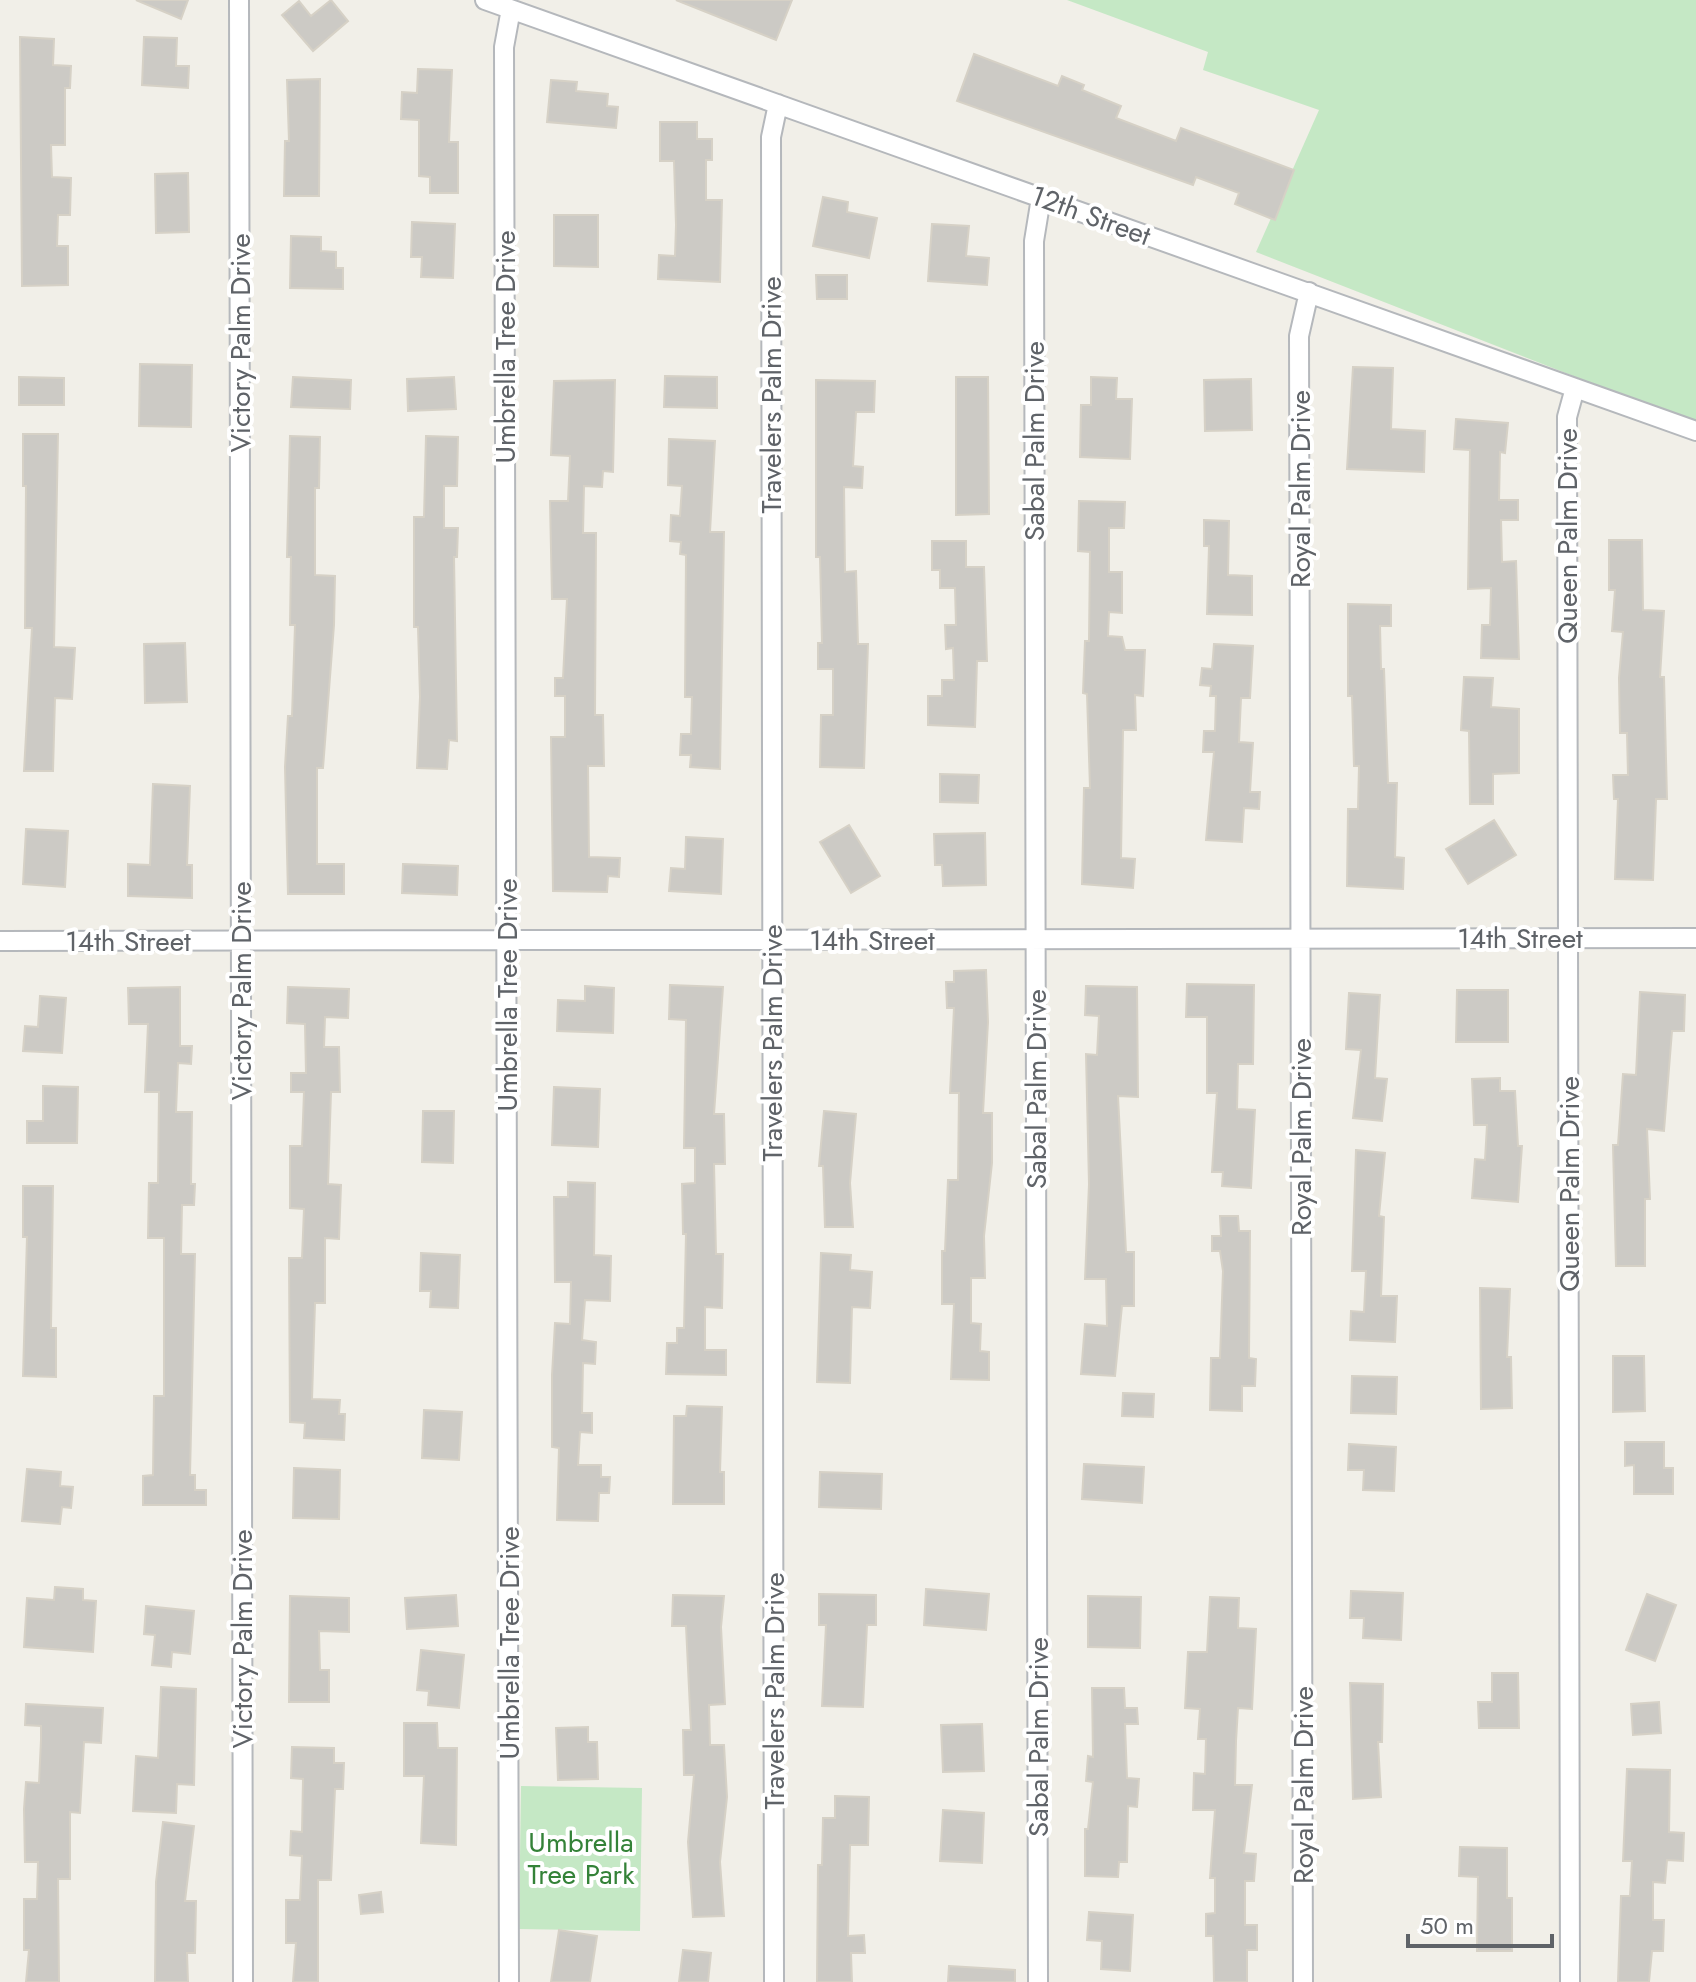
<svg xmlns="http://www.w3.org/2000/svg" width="1696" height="1982" viewBox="0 0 1696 1982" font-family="Jost,sans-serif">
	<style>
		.green { fill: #c5e8c5 }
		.building { fill: #cccac5; stroke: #d6d1c6; stroke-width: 2 }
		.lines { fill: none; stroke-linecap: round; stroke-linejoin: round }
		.street-casing { stroke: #b5b8bc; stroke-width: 22 }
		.street { stroke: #fff; stroke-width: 18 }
		.labels { text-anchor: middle; stroke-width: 8; stroke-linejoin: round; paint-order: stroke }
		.street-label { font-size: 28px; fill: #5f6368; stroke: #fff }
		.park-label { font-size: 28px; fill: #348238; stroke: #fff }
	</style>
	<rect width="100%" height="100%" fill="#f1efe8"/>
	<!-- green -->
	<path class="green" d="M1067,0h629v424l-440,-172 63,-142 -116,-40 5,-18z
		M521,1786l121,2 -2,143 -121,-2z"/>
	<!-- building -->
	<path class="building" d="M136,0h52l-7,19z
		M331,0l17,21 -35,30 -31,-36 17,-14 12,15z
		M676,0h116l-16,40z
		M20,37l34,2 -1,26 18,1 -1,22h-5v57h-14l1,32 19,1 -1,37h-12l-1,31h11v39l-46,1z
		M144,37l33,1 -1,28h13l-1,22 -46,-3z
		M974,54l84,32 4,-10 22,9 -2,5 39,16 -5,12 60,23 5,-13 113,42 -19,50 -40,-16 4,-11 -43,-16 -3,8 -236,-84z
		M418,69l34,1 -3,72h9v51h-28v-16l-11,-1v-56l-18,-1 1,-27 15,1z
		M320,79l-1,117h-35l1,-55h4l-2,-61z
		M551,80l26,2 -1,9 32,3 -1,12 11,1 -2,21 -69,-6z
		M660,122h37v17h15v21h-6v40h16l-2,82 -62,-3 1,-24 16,1 1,-31 -2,-64h-14z
		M188,173l1,59 -33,1 -1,-59z
		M823,197l25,5 -1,10 30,6 -8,40 -56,-12z
		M554,215h44v52l-44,-1z
		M412,222l43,2 -2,54 -32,-1 1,-20h-11z
		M932,224l37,2 -3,30 23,2 -2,27 -59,-4z
		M291,236l30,1v14l15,1v16h7v21l-53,-1z
		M816,275h31v24h-30z
		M140,364l52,1 -1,62 -52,-1z
		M1353,367l40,1 -2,61 34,2 -1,41 -77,-3z
		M665,376l52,1v31l-53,-1z
		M19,377l45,1v27h-45z
		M293,377l58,3 -1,29 -59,-2z
		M454,377l2,32 -48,2 -1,-32z
		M956,377h32l1,137 -33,1z
		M1091,377l26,1 -1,21h16l-2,60 -50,-2 1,-52h10z
		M1251,379l1,51 -47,1 -1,-51z
		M615,380l-2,92 -10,-1 -1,16 -18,-1 -1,47h13l-1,182h8l1,51h-16l1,91 31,1 -1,19 -11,-1 -1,16 -54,-1 -2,-154h14v-41h-10v-18h8l4,-79h-15l-2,-98h18l2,-45 -19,-1 3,-74z
		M816,380l59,1 -1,31h-18l-3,54 10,1 -1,21 -18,-1 1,85 11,-1 2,73h10l-4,124 -44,-1 1,-52h12v-46h-15v-26h4l-2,-86h-4z
		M1456,419l52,4 -3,30 -5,-1 -1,48h19v20h-17l1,42 14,-1 3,98 -38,-1 1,-33h8l1,-37 -23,1 2,-139 -16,-1z
		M23,434h35l-4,213 21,1 -3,51 -17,-1 -2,73h-29l8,-143h-7l1,-142h-3z
		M290,436l30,1 -1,51h-4v87l20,1 -1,49 -11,143h-6v96h27v30h-56l-3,-127 3,-51h4l3,-91h-5l1,-68h-4z
		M426,436l32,1 -1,49h-13v42h14l-1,29h-3l3,184 -8,-1 -2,29 -30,-1 3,-71 -2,-70h-4v-110h10z
		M669,439l46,2 -5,91h14l-4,237 -30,-2 1,-12h-11l1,-21h10l1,-37h-7l1,-142 -6,-1 1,-12 -11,-1 1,-26 9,1 2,-30 -14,-1z
		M1079,501l46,1 -1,26h-15v44h13v41l-13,-1 -1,24 14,1 3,13h20l-2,46 -8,-1 1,35h-13l-2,128 14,1 -2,29 -51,-4 2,-96h6l-3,-94 -4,-1 2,-52h4l1,-89 -12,-1z
		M1204,520l25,1 -1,54 24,1v39l-45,-1 2,-68h-5z
		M1609,540h33l1,70 21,1 -4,66h4l3,122h-11l-3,81 -38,-1 3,-80h-4l-1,-24h15l-1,-42h-7l-1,-55 4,-46 -11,-1 3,-41h-6z
		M932,541h34v26h18l3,94h-10l-2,66 -47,-2v-29h14v-16h12l-1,-32 -7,1 -1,-24h11l-1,-37h-15v-18h-8z
		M1348,604l43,1v21h-11l1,43h3l4,114h9l-2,74 9,1 -1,31 -56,-3 1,-77h10l1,-43h-5l-2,-70h-4z
		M185,643l2,59 -42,1 -1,-59z
		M1214,644l39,2 -3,52h-9l-2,44 14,1 -3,49h10l-1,17 -15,-1 -2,34 -36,-2 8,-88h-11l1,-21h11l1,-35h-6l1,-10 -11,-1 2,-17 10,1z
		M1464,677l29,1 -2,29 28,2v64l-26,1v30h-23l-1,-73 -8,-1z
		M940,774l39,1 -1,28 -38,-1z
		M153,784l37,2 -3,79h5v33l-64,-2v-32l22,1z
		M1494,820l22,35 -48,29 -22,-35z
		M849,825l31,51 -29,17 -31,-51z
		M26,829l42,2 -3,56 -42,-3z
		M985,833l1,52 -43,1 -1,-21h-7l-1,-31z
		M686,837l37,2 -2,55 -52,-3 2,-23 14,1z
		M403,864l55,2 -1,29 -55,-2z
		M986,970l2,52 -5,91h9v50l-8,73 1,42h-14v45l10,1 -1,27 9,1v28l-38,-1 3,-75h-12v-53h3l3,-71h10l1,-87h-9l4,-85h-7l-1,-26h8v-11z
		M1187,984l67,1 -1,79h-15l-1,45 18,1 -4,78 -29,-2 1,-14h-11l5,-79h-10v-76h-21z
		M670,985l53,2 -9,127h10l1,50h-11l2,90h7l-1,54 -17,-1v43h21v25l-60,-1 1,-31h10v-15h7l2,-94h-3l-1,-50 13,-1v-35h-11l2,-128 -17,-1z
		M585,986l29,2 -1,45 -56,-2 1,-31 27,1z
		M1086,986l51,1 1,110 -20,-1 8,156h8v54h-12l-7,70 -34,-2 4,-50 22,2 -1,-47h-21l4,-95 -3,-130 11,1 2,-39 -14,-1z
		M180,987v59h12l-1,18 -13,-1 -2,49h16l-1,72h4l-1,21h-12l-1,49h14l-5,221h5v15h11v15h-63v-29l10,-1 1,-79h10v-158h-16l1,-55h9l1,-91h-14l3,-68h-19l-1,-36z
		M288,987l61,2 -1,29 -23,-1 -1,30h15l1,45h-9l-3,92 13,1 -2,54 -14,-1v65h-10l-3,96 28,1 -1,14h6l-1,26 -40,-2 1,-15 -15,-1 -1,-164h13l2,-49 -14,-1v-62h12l2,-54h-13v-19h15l-1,-49 -18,-1z
		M1457,990h51v52h-52z
		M1640,992l45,3 -1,36h-12l-8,100 -17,-2 3,70h-5v67h-29l-3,-121h5l5,-71 13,1z
		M1349,993l31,2 -5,83 12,1 -5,42 -29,-3 8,-68 -15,-1z
		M40,996l26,2 -4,55 -39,-2 2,-25 13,1z
		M1500,1078v13h15l3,55h4l-4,56 -46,-4 3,-39 10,1 2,-35h-13l-2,-46z
		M43,1086l35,1 -1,56h-50v-22h16z
		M554,1087l46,2 -2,58 -46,-2z
		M423,1111h31l-1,52 -31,-1z
		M824,1111l32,3 -6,69 3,44h-28l-2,-61h-4z
		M1356,1150l29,3 -6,63 5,1 -3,79h16l-2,46 -45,-2 1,-29 13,1 2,-41h-14z
		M568,1182l27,1 -1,72 17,1 -1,45 -25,-1 -3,40 14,2 -1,22 -12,-1 -1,50h10v20l-12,-1 -2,33h23v12h9l-1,16h-10l-1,28 -41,-1 2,-72 -7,-1v-72l3,-52 15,1 1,-42h-16l-1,-85h14z
		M23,1186h30l-2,142h5v49l-33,-1 4,-139h-4z
		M1220,1216h18l1,15h11l-1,127 7,1 -1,27h-13v25l-32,-1 1,-52h9l3,-87 -3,-20h-8v-15h9z
		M421,1253l39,2 -2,53 -28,-1 1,-16h-11z
		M821,1253l30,2 -1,15 22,2 -2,36 -18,-1 -2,76 -33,-1z
		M1480,1288l30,1 -3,68h4l1,51 -31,1z
		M1613,1356h31l1,55 -32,1z
		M1352,1376l45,1 -1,37 -45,-1z
		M1123,1393l31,1 -1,23 -31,-1z
		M687,1406l35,1 -2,65h4v32h-51l1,-88h12z
		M424,1410l38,2 -3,48 -37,-2z
		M1625,1442h39v26h9v26h-39v-29l-9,1z
		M1349,1444l47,3 -2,44 -31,-1 1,-20h-16z
		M1084,1464l60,3 -2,36 -60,-4z
		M294,1468l46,2 -1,49 -46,-1z
		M27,1469l34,3 -1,14 13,1 -2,21 -9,-1 -2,17 -38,-3z
		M820,1472l62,2 -1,35 -62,-2z
		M55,1587l28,2v11l13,1 -3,51 -69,-5 3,-49 27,2z
		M926,1589l63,5 -3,36 -62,-5z
		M1351,1591l52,2 -2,47 -38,-2 1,-20h-14z
		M819,1594l57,1v30h-9l-4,82 -41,-1 4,-81h-7z
		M1647,1594l29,11 -21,56 -29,-11z
		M456,1595l2,31 -51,3 -2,-31z
		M673,1595l51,1 -3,31 4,77 -16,1 1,40h14l3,52 -7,65 4,54 -31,1 -5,-75 6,-67h-10l-1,-45h8l-5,-104h-14z
		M290,1596l59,2v34l-30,-1 1,39h9v32h-40z
		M1088,1596l53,1 -1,51 -52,-1z
		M1210,1597l29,1 -1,30 18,1 -4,80 -14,-1 -2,33 -1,44h17l-8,68 12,1 -2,27h-9v44h12v25h-10v32h-33l-1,-46h-7v-22l9,-1v-35h-5l5,-68h-22l1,-37 11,1 1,-35h-8l2,-30 -15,-1 3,-56h19z
		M146,1606l48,5 -4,43 -18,-2 -1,15 -19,-2 3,-30 -11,-1z
		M421,1650l43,5 -5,53 -31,-3 1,-14 -12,-1z
		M1492,1673h26l1,55h-40l-1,-26h14z
		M1350,1683l33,1 -1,58h-4l3,55 -28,2z
		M161,1687l35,2 -2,96 -17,-1 -1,29 -43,-2 3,-55 22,2z
		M1092,1688h32l1,20h12l1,16h-13l2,54 12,1 -2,28 -9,-1 -1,56h-8l-1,15 -33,-1v-47h3l5,-47 -7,-1 2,-25 5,1z
		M1659,1702l2,31 -28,2 -2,-31z
		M26,1704l77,4 -2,35 -17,-1 -4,71 -10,-1v67h-12l1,103h-33l3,-32h-5v-51h13l1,-37h-13l-1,-53 2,-27 13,1 2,-43v-14l-16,-1z
		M404,1723h33l1,25h19l-1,97 -35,-2 3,-67h-20z
		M982,1724l2,47 -41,1 -2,-47z
		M588,1727v15h9l1,37 -40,1 -2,-52z
		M292,1747l42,1v15h10l-1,26h-8l-4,91h-13v102h-25l3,-39h-10v-43h14l2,-44 -12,-1 1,-24 11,1 1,-53 -12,-1z
		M1627,1769l43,1 -1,62 15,1 -1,28 -16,-1 -2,23 -12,-1v38h11l-1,31h-11l-3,31h-31l3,-86h9l2,-35h-9z
		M835,1796l34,1 -1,48h-18l-2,91 16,-1 1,18h-14l1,29h-35l1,-117h4l1,-47h12z
		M943,1810l41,3 -2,50 -42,-2z
		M163,1822l31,4 -9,75h11l-1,52h-8l1,29h-33l1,-100z
		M1460,1847l47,1v50h5v53h-35l1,-74 -19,-1z
		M381,1892l2,20 -22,2 -2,-19z
		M1089,1912l44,3 -3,56 -29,-2 1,-28 -15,-1z
		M559,1930l38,6 -7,46h-39z
		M683,1950l28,3 -3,29h-29z
		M949,1966l66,4v12h-67z"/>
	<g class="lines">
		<!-- street casing -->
		<g class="street-casing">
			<path id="street" d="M239,0l4,1982
				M485,0l1211,431
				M0,941l1696,-3
				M509,1982l-5,-1935 7,-38
				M774,1982l-3,-1845 7,-33
				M1038,1982l-4,-1741 7,-43
				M1303,1982l-4,-1646 10,-44
				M1570,1982l-3,-1565 8,-29"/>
		</g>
		<!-- street -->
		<use href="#street" class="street"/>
	</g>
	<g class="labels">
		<!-- street labels -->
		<g class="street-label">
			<text transform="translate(1091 215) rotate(20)" y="10">12th Street</text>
			<text transform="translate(240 343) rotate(-90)" y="10">Victory Palm Drive</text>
			<text transform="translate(505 347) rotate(-90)" y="10">Umbrella Tree Drive</text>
			<text transform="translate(771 395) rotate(-90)" y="10">Travelers Palm Drive</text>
			<text transform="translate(1034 441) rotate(-90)" y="10">Sabal Palm Drive</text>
			<text transform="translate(1300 489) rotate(-90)" y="10">Royal Palm Drive</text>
			<text transform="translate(1567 536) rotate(-90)" y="10">Queen Palm Drive</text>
			<text x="1520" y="948">14th Street</text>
			<text x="872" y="950">14th Street</text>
			<text x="128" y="951">14th Street</text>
			<text transform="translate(241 991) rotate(-90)" y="10">Victory Palm Drive</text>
			<text transform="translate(507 995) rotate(-90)" y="10">Umbrella Tree Drive</text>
			<text transform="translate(772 1043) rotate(-90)" y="10">Travelers Palm Drive</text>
			<text transform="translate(1036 1089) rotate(-90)" y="10">Sabal Palm Drive</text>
			<text transform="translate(1301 1137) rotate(-90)" y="10">Royal Palm Drive</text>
			<text transform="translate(1569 1184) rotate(-90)" y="10">Queen Palm Drive</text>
			<text transform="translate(242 1639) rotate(-90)" y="10">Victory Palm Drive</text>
			<text transform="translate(509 1643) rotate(-90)" y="10">Umbrella Tree Drive</text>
			<text transform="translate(774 1691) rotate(-90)" y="10">Travelers Palm Drive</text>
			<text transform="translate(1038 1737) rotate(-90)" y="10">Sabal Palm Drive</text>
			<text transform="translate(1303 1785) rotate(-90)" y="10">Royal Palm Drive</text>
		</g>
		<!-- park labels -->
		<g class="park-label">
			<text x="581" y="1852">Umbrella<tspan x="581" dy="32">Tree Park</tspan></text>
		</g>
	</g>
	<!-- scale -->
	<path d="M1408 1934v12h144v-12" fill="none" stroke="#5f6368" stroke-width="4"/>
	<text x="1420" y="1934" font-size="24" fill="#5f6368" stroke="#ffffff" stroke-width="6" paint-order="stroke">50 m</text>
</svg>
